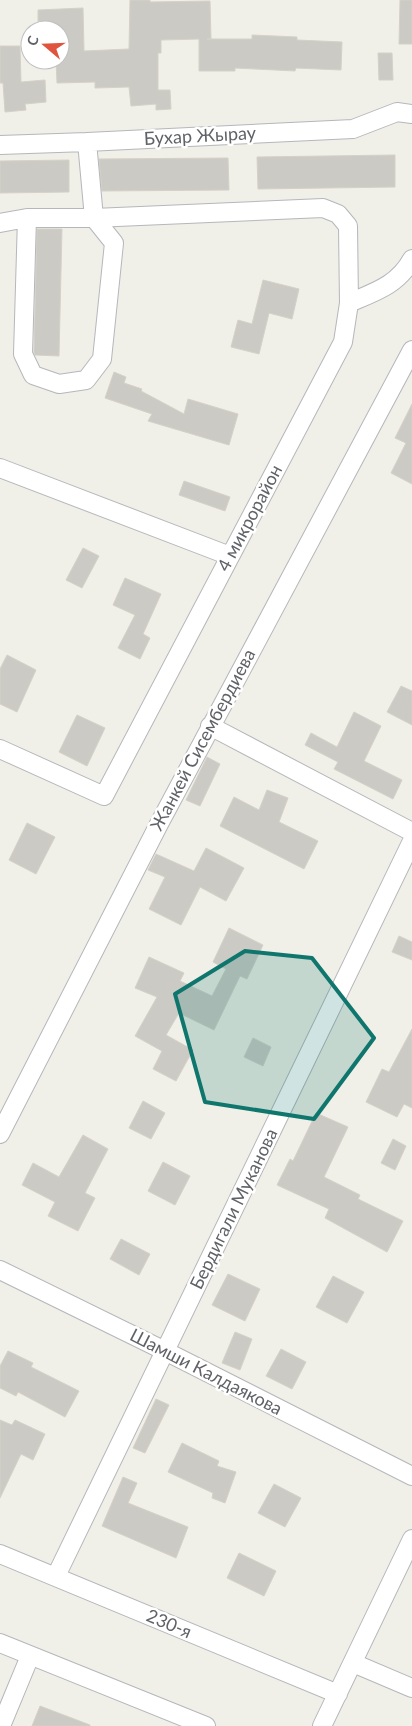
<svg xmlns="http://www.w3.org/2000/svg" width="412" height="1726" viewBox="0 0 412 1726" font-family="Lato,sans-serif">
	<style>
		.building { fill: #cccac4; stroke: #d5d1c7 }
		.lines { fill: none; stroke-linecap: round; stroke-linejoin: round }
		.minor-casing { stroke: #b5b7bb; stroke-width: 20 }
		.minor { stroke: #fff; stroke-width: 18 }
		.marked { fill: #0f766e; fill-opacity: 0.2; stroke: #0f766e; stroke-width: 4; stroke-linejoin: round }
		.labels { text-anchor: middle; stroke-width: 5; stroke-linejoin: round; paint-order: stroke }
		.street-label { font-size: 18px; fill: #5f6267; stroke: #fff }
	</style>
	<rect width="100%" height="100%" fill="#f0efe8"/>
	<!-- building -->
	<path class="building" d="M130,0h20v2l60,-1 1,38h-4h45v-4l45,2v3l45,2 -1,28 -45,-2 -1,3 -60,-3v3h-36v-32l-38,1v13h-3v37h12l1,19 -15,1v-6l-25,2 -2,-19 -34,1v-6l-38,1 -1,-23h4v-30h-22v-20l45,-2 1,43 45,-2z
		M400,0h12v44h-13z
		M0,46h20l1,36 24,-2 1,22 -21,2 1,6 -21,2 -2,-29h-3z
		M378,53h14l1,27h-14z
		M395,155v32l-137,2 -1,-32z
		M228,158l1,32 -127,1 -3,-32z
		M69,160v32l-69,1v-32z
		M37,229h25l-3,127 -24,-1 -1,-3z
		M263,280l36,9 -7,30 -23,-6 -10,41 -28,-7 7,-27 14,4z
		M114,372l12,5 -2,6 18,6 -1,2 43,23 4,-15 50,15 -9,31 -81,-24 4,-7 -47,-16z
		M412,404v80l-21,-11 15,-30 -11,-5z
		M184,481l46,16 -5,14 -46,-16z
		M83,548l16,8 -17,32 -16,-8z
		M125,578l36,16 -18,40 7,4 -10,21 -22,-11 17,-33 -22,-10z
		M7,655l29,15 -19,42 -17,-8v-35z
		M401,686l11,5v34l-25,-13z
		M354,712l27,14 -17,35 38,19 -9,19 -59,-30 4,-7 -33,-17 6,-12 26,14z
		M77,715l28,13 -18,38 -28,-14z
		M207,757l13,7 -20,42 -14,-6z
		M267,790l21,8 -9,24 39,19 -14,28 -84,-43 14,-29 25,13z
		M27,823l28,14 -19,37 -27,-14z
		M206,848l38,20 -18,33 -26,-14 -19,38 -32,-16 16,-32 -17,-7 8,-16 38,17z
		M229,928l34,17 -16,34 -7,-3 -26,54 -35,-17 -13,22 27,15 -17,31 -23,-12 9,-18 -27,-15 22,-39 -22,-9 14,-31 35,16 -4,8 32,15 14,-27 -13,-7z
		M399,936l13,6v18l-20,-8z
		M412,1029v79l-8,-4 -7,13 -31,-15 16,-33 7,3z
		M253,1038l18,9 -8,19 -19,-9z
		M143,1101l22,12 -14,26 -22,-11z
		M316,1113l32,14 -24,50 36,18 -2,4 45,22 -16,31 -62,-34 4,-9 -52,-24 13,-26 3,2z
		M83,1135l25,14 -23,44 10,5 -17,33 -30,-15 7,-14 -33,-17 11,-22 26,14z
		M393,1139l13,7 -11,24 -14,-7z
		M163,1162l27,14 -15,29 -27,-14z
		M121,1239l29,15 -11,21 -29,-16z
		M228,1274l32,15 -15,32 -33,-16z
		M333,1276l31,16 -17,31 -31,-16z
		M235,1332l17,7 -12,31 -18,-7z
		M281,1349l25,13 -14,27 -26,-13z
		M8,1351l25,12 -2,4 48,24 -14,26 -47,-25 -2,4 -16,-8v-22z
		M156,1399l13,6 -24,48 -12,-5z
		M0,1420l12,5 3,-5 30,14 -12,26 -12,-6 -21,44z
		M182,1443l37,18 -2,5 19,6 -11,31 -13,-5 1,-5 -45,-21z
		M123,1477l14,6 -9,20 60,24 -12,31 -74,-32z
		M274,1484l27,14 -16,29 -27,-14z
		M239,1553l37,18 -12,25 -37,-18z
		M40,1706l50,19v1h-58z"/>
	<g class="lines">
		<!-- minor casing -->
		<g class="minor-casing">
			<path id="minor" d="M0,145l87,-3 266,-13 44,-17 15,2
				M27,218l-4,136 10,21 26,9 27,-4 16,-21 12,-116 -20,-25 -7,-76
				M0,223l27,-5h67l229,-10 15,6 10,12 1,77 -6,39 -239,454 -104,-47
				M349,303c26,-11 49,-18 63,-44
				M0,468l230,88
				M210,726l202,106
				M0,1134l159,-310 253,-474
				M0,1270l165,81 247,125
				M0,1554l338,140
				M56,1576l356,-735
				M0,1643l206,83
				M353,1663l59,25
				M1,1726l29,-70
				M322,1726l90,-187"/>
		</g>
		<!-- minor -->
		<use href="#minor" class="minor"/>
	</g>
	<!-- marked area -->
	<path class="marked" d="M245,951l67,7 62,80 -60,81 -109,-17 -30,-108z"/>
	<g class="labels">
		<!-- street labels -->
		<g class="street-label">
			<text transform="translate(200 136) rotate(-3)" y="6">Бухар Жырау</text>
			<text transform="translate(250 518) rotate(-62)" y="6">4 микрорайон</text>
			<text transform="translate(203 740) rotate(-62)" y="6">Жанкей Сисембердиева</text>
			<text transform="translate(234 1209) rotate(-64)" y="6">Бердигали Муканова</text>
			<text transform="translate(206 1372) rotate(27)" y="6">Шамши Калдаякова</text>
			<text transform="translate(169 1624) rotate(23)" y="6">230-я</text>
		</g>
	</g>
	<!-- north arrow -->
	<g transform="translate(45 45) rotate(289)"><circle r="24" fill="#ffffff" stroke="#bfc0c2"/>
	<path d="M0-4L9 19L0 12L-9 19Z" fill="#df533f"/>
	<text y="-8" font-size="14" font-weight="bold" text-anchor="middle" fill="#5f6267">С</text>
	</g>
</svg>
